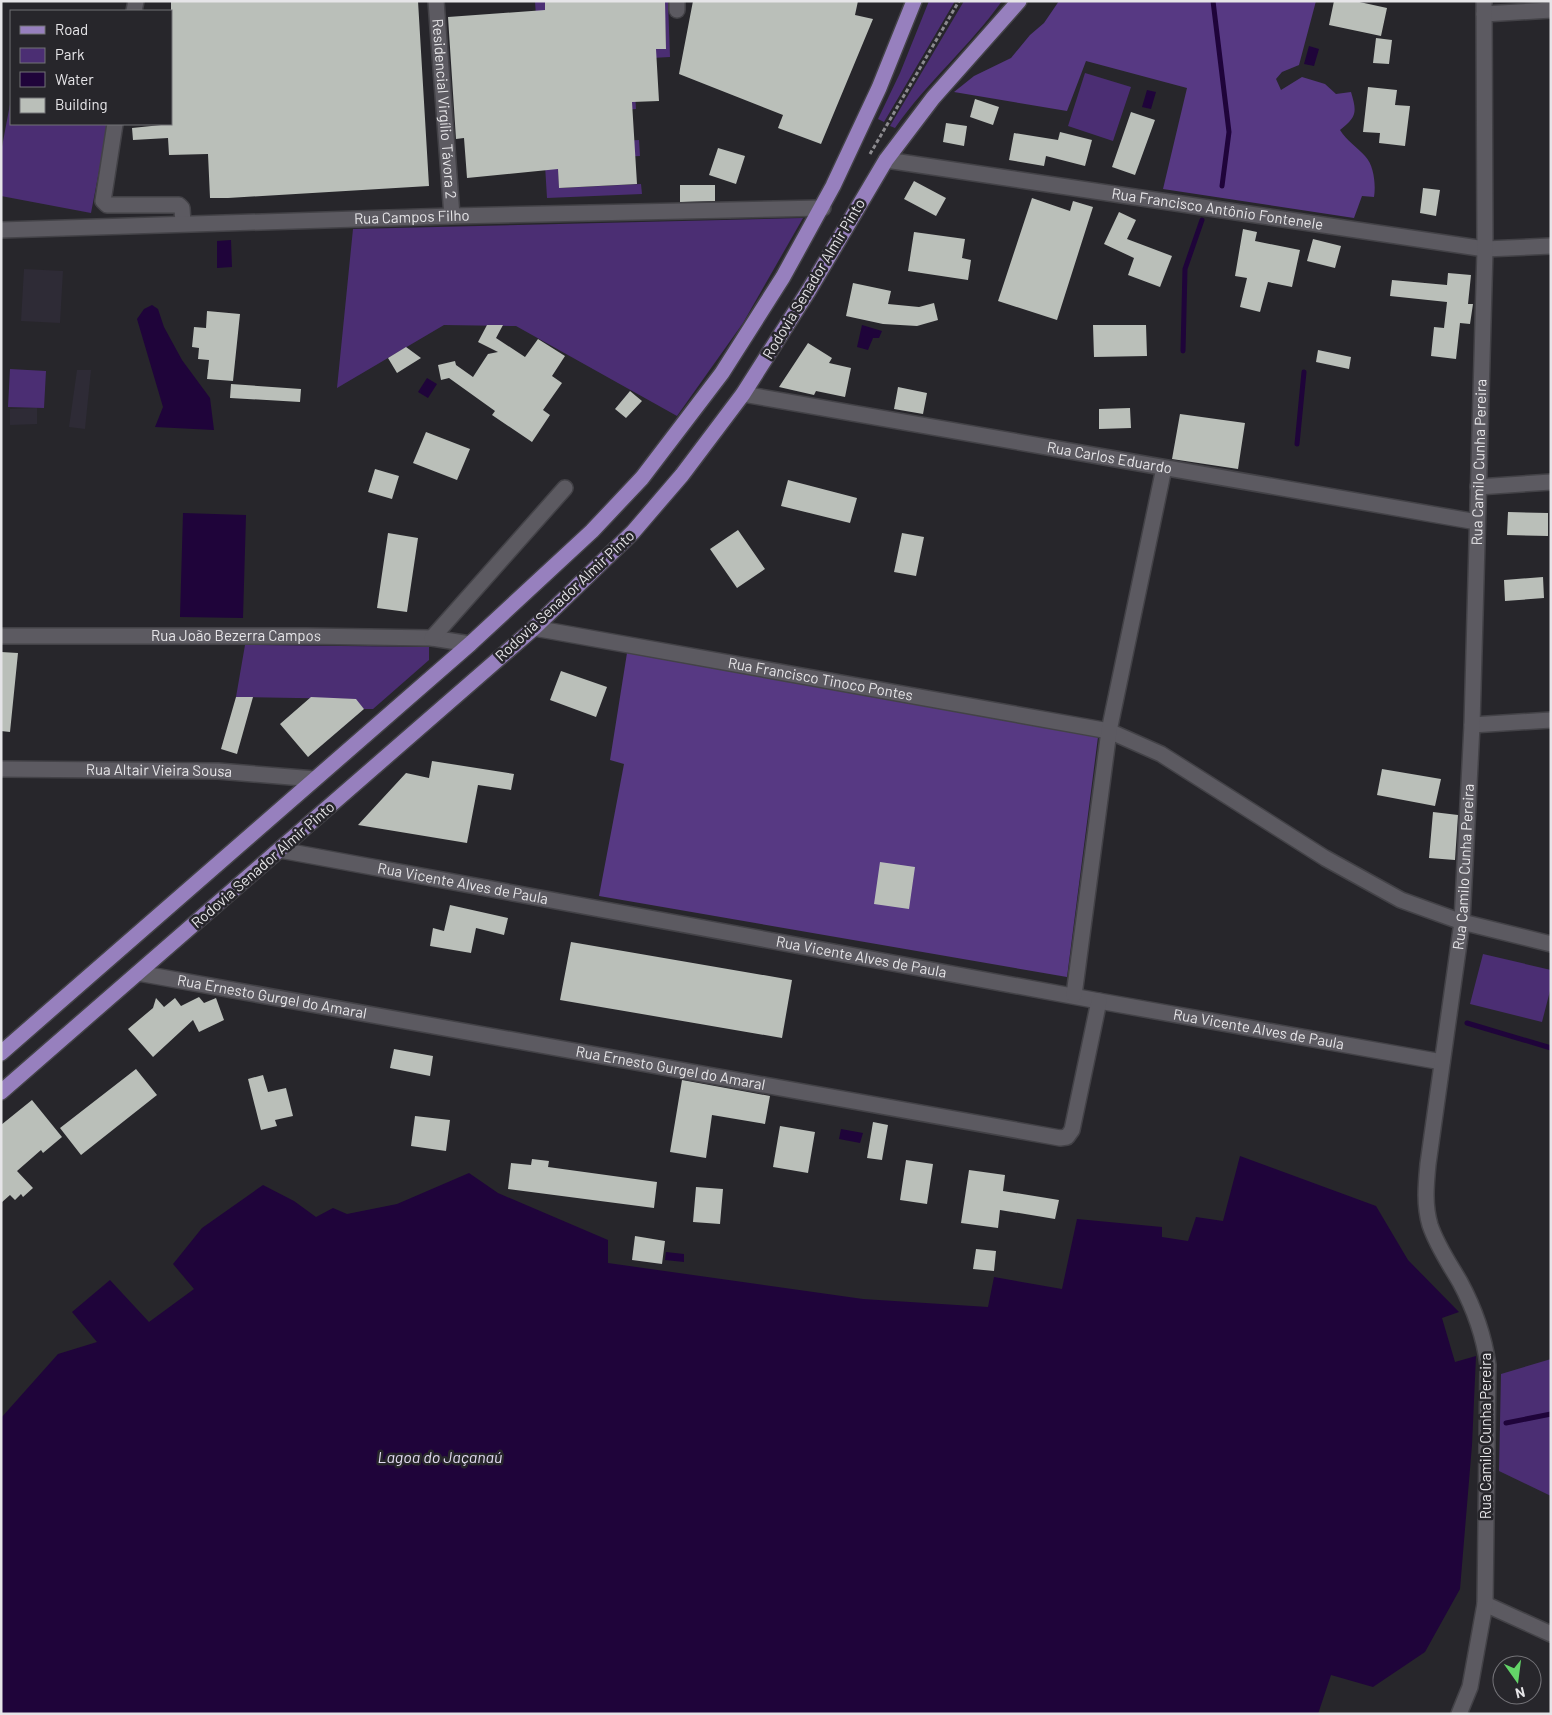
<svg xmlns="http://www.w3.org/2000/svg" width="1552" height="1715" viewBox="0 0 1552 1715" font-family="Barlow,sans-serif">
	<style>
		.built { fill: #2e2b36 }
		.green { fill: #4b2e73; fill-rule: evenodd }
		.forest { fill: #573983 }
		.water { fill: #1f043a }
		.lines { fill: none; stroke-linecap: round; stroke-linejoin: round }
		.stream { stroke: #1f043a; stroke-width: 5 }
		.building { fill: #babfb9 }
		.minor-casing { stroke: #434247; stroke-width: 18 }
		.major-casing { stroke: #434247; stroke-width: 18 }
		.path { stroke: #8c8b8f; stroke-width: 3; stroke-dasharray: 4 2.5; stroke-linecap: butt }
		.minor { stroke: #5c5a61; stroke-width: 15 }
		.major { stroke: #9780be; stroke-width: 15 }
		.labels { text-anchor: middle; stroke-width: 5; stroke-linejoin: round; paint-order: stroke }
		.street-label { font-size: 15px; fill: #e6e5e8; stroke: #27262b }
		.water-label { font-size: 16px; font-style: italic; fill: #e2dbf1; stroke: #27262b }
	</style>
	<rect width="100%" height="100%" fill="#27262b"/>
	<!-- built -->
	<path class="built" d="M24,269l39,2 -3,52 -39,-2z
		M77,370h14l-6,59 -16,-2z
		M37,408v16l-27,1v-16z"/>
	<!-- green -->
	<path class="green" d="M535,1h10v8l123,-8 2,56 -37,2 3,50 -82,6 2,29 83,-4 1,16 -82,4 1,28 82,-4 1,10 -95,4zM665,19l1,29 -118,6z
		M929,1h26l-71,121 -6,-3 22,-46z
		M964,1h38c-32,45 -75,81 -107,127l-5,-2z
		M1085,73l46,14 -18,54 -45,-15z
		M11,99v25h97l-17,89 -90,-17v-44z
		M803,218l-60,105 -66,93 -161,-90 -72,-1 -107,63 16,-159z
		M10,369l36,2 -2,37 -36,-1z
		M245,645l184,2v13l-56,49h-9l-9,-10 -119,-2z
		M1483,954l68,16v17l-9,35 -72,-18z
		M1551,1359v137l-52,-25 2,-97z"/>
	<!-- forest -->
	<path class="forest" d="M1059,1h257l-17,64 -17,7 -6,7 5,11 21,-13 23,7 11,10 15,-2c6,20 6,25 -11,38 7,11 17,17 25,26 9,9 11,29 9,41l-12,-1 -8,22 -191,-29 24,-101 -101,-27 -19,50 -113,-19 20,-16 37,-18 19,-23 14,-12z
		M627,653l471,84 -31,240 -468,-81 25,-132 -14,-4z"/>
	<!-- water -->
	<path class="water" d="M1309,46l10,3 -5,17 -10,-2z
		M1147,90l9,2 -5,17 -9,-2z
		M231,240l1,27 -15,1v-27z
		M152,305l6,4 6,18 18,33 28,38 4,32 -59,-3 8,-20 -26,-88 7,-10z
		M862,325l20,6 -3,7h-6l-5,12 -11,-3z
		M427,378l10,6 -9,14 -10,-6z
		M183,513l63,2 -3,103 -63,-1z
		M841,1129l22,4 -3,10 -21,-4z
		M1240,1156l136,50 32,54 51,52 -17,6 13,44 21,-6 -4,89 -12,144 -35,63 -52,35 -42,-12 -13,39h-1317v-296l57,-64 39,-12 -25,-30 38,-32 39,42 45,-33 -21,-25 29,-36 61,-43 31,16 22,16 17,-9 14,6 50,-10 72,-31 29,20 110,47v23l255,36 125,8 6,-30 68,12 15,-70 85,8v10l26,4 8,-24 27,4z
		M666,1252l18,2v8l-19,-2z"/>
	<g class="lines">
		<!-- stream -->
		<path class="stream" d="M1213,1l16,131 -7,54
			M1183,351l2,-82 17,-49
			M1297,444l7,-72
			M1467,1023l84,25
			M1506,1423l45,-9"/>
	</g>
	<!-- building -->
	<path class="building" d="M171,1h247l11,185 -201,12h-18l-2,-44 -39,1 -1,-17 -35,2 -1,-12 39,-4z
		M545,1h120l1,48h-10l3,52 -27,1 5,82 -78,4 -1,-19 -91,9 -3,-40 -8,1 -8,-122 97,-7z
		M693,1h165l-3,14 18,4 -52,125 -43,-16 5,-13 -104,-41z
		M1334,1h21l32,7 -6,28 -52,-11z
		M1376,38l16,2 -3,24 -16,-1z
		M1368,87l29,3 -2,15 15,1 -5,40 -26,-3 1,-10 -17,-1z
		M975,99l24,8 -6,18 -23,-8z
		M1131,112l24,8 -20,55 -23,-8z
		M946,123l21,3 -3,20 -21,-4z
		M1060,132l32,8 -7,26 -39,-10 -2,10 -35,-6 5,-27 44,7z
		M718,148l27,8 -9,28 -27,-9z
		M914,181l32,17 -10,18 -32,-17z
		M680,185h35v16l-35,1z
		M1423,188l17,2 -4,26 -16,-3z
		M1032,198l38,13 3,-10 20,6 -36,113 -59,-19z
		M1119,212l17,8 -9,19 45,17 -12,31 -32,-12 6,-17 -30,-14z
		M1243,229l14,3 -2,9 45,9 -8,37 -24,-5 -8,30 -20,-5 7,-29 -12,-2z
		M914,232l51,7 -3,19 9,2 -3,20 -60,-9z
		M1313,239l28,7 -6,22 -28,-7z
		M1448,273l23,2 -3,29h5l-3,20 -10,-1 -4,36 -25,-3 3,-29 10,1 3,-26 -57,-6 2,-16 55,5z
		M853,283l38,8 -3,13 31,3 15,-4 4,17 -21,6 -34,-2 -37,-8z
		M207,311l33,3 -7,67 -26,-2 2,-19 -11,-1 1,-11 -7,-1 2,-20 12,1z
		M487,325h16l-7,13 29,19 13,-18 27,17 -13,20 10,7 -19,27 7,5 -18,27 -40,-27 3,-4 -46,-33 -8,2 -3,-15 17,-4 1,4 17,12 15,-23 10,-2 -20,-10z
		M1093,325h53l1,31 -53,1z
		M808,343l24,15 -3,5 22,5 -6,29 -29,-6 -2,4 -35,-8z
		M406,347l15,11 -24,15 -9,-15z
		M1318,350l33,7 -2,12 -33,-7z
		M231,384l70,5 -1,13 -70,-4z
		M898,387l29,6 -4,21 -29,-5z
		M630,391l12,10 -16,17 -11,-9z
		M1130,408l1,20 -32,1v-20z
		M1180,414l65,9 -7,46 -66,-10z
		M426,432l44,17 -13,31 -44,-17z
		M375,469l24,7 -7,23 -24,-7z
		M788,480l69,18 -7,25 -69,-17z
		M1508,512l40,1v23l-41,-1z
		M738,530l27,39 -28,19 -27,-39z
		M388,533l30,5 -11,74 -30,-4z
		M902,533l22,4 -8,39 -22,-4z
		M1543,577l1,21 -39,3 -1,-21z
		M1,652l17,1 -8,79 -9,-1z
		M561,671l46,16 -11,30 -46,-17z
		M236,697h17l-16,57 -16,-5z
		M311,697l45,2 8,10 -56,48 -28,-33z
		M432,761l82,13 -3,16 -33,-5 -11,58 -109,-18 48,-52 23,5z
		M1382,769l59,10 -6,27 -58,-11z
		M1433,812l25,3 -3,45 -26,-2z
		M880,862l35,5 -6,42 -35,-5z
		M450,905l58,13 -4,17 -28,-7 -5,25 -41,-7 3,-18 11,3z
		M571,942l221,38 -10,58 -222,-38z
		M199,997l5,6 12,-5 8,22 -25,12 -6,-12 -40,37 -25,-28 25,-21 3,-10 8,9 11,-9 6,8z
		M394,1049l39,7 -3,20 -40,-8z
		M136,1069l21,26 -76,60 -21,-27z
		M263,1075l5,17 18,-4 7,28 -18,4 2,6 -16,4 -13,-51z
		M682,1080l88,16 -5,28 -53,-9 -6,43 -36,-6z
		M32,1100l30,37 -19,16 -2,-3 -24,21 16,17 -10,9 -2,-3 -6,6 -5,-5 -9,8v-78z
		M415,1116l35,4 -4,31 -35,-5z
		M873,1122l15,3 -6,35 -15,-2z
		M780,1126l35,6 -7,41 -35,-6z
		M532,1159l17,2 -1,6 109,15 -3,26 -146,-19 3,-26 20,2z
		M906,1160l27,4 -6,40 -27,-4z
		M969,1170l36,5 -2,16 56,9 -4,19 -55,-9 -2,18 -37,-5z
		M696,1187l27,2 -3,35 -27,-2z
		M635,1236l30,5 -3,23 -30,-4z
		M976,1249l20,2 -2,20 -21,-2z"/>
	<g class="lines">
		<!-- minor casing -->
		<g class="minor-casing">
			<g id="minor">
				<path id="s1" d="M436,1l16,215"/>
				<path d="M677,10v-9"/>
				<path d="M134,11l2,-10"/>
				<path d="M1484,14l67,-4"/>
				<path d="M115,124l-12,77 4,4h72l3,3 1,15"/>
				<path id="s2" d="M886,160l599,89 66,-3"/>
				<path id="s3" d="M1,230l451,-14 371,-8"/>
				<path id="s4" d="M743,394l734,128"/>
				<path d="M1478,487l73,-5"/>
				<path id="s5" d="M534,628l575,103 52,23 164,104 76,42 61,22 89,22"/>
				<path id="s6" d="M1,636h306l125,2 38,6"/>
				<path d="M432,638l133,-150"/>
				<path d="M1472,725l79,-5"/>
				<path id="s7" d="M1,769l217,2 97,8"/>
				<path id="s8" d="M280,850l819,151 343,61"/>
				<path id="s9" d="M138,973l922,165 7,-1 5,-7 27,-129"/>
				<path d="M1074,995l35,-264 55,-263"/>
				<path d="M1485,1604l66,30"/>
				<path id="s10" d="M1459,1714l11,-27 15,-83 3,-239c-4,-29 -14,-57 -28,-83 -11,-19 -23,-36 -30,-57 -6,-21 -4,-40 -2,-61l34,-242 10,-197 13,-476 -1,-248"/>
			</g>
		</g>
		<!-- major casing -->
		<g class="major-casing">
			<path id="major" d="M1,1053l469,-409 122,-113 50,-53 80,-105 61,-96 50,-91 46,-98 35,-87
				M1,1092l533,-464 99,-96 49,-57 61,-81 66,-104 77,-130 47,-62 86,-97"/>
		</g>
		<!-- path -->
		<path class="path" d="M870,154l89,-153"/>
		<!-- minor -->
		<use href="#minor" class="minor"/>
		<!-- major -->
		<use href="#major" class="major"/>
	</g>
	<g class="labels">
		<!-- street labels -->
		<g class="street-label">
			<text dy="5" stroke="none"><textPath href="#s1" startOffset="108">Residencial Virgílio Távora 2</textPath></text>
			<text dy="5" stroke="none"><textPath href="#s2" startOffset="335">Rua Francisco Antônio Fontenele</textPath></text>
			<text dy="5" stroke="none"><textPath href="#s3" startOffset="411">Rua Campos Filho</textPath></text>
			<text transform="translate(814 279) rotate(-59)" y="5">Rodovia Senador Almir Pinto</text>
			<text dy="5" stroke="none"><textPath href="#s4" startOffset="372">Rua Carlos Eduardo</textPath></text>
			<text dy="5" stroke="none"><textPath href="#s10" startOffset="1271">Rua Camilo Cunha Pereira</textPath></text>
			<text transform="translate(565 596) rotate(-43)" y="5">Rodovia Senador Almir Pinto</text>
			<text dy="5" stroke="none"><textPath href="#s6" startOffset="235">Rua João Bezerra Campos</textPath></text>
			<text dy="5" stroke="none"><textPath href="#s5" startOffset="291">Rua Francisco Tinoco Pontes</textPath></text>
			<text dy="5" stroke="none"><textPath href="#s7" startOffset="158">Rua Altair Vieira Sousa</textPath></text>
			<text transform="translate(263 865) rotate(-41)" y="5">Rodovia Senador Almir Pinto</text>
			<text dy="5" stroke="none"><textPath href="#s10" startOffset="866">Rua Camilo Cunha Pereira</textPath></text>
			<text dy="5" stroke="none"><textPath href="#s8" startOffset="186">Rua Vicente Alves de Paula</textPath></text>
			<text dy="5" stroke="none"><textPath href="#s8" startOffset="591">Rua Vicente Alves de Paula</textPath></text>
			<text dy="5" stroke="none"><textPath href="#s9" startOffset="136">Rua Ernesto Gurgel do Amaral</textPath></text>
			<text dy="5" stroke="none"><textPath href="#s8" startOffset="995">Rua Vicente Alves de Paula</textPath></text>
			<text dy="5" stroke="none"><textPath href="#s9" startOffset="541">Rua Ernesto Gurgel do Amaral</textPath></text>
			<text transform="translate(1486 1436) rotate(-90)" y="5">Rua Camilo Cunha Pereira</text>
		</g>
		<!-- water labels -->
		<g class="water-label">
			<text x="440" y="1463">Lagoa do Jaçanaú</text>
		</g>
	</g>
	<!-- border -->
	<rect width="1552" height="1715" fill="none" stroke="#e6e5e8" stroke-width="5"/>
	<!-- legend -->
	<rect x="10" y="10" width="162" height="115" fill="#27262b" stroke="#737277"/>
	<rect x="20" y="26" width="25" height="8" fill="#9780be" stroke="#737277"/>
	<text x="55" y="35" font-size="15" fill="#e6e5e8">Road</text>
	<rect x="20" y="48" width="25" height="15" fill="#4b2e73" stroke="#737277"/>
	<text x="55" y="60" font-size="15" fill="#e6e5e8">Park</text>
	<rect x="20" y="72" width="25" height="15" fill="#1f043a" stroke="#737277"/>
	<text x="55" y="85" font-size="15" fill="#e6e5e8">Water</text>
	<rect x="20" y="98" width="25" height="15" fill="#babfb9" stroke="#737277"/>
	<text x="55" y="110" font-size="15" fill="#e6e5e8">Building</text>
	<!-- north arrow -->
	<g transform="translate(1517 1680) rotate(166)"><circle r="24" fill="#27262b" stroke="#737277"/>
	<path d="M0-4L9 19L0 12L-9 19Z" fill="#63d468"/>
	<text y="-8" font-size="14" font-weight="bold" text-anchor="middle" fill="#e6e5e8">N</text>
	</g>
</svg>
